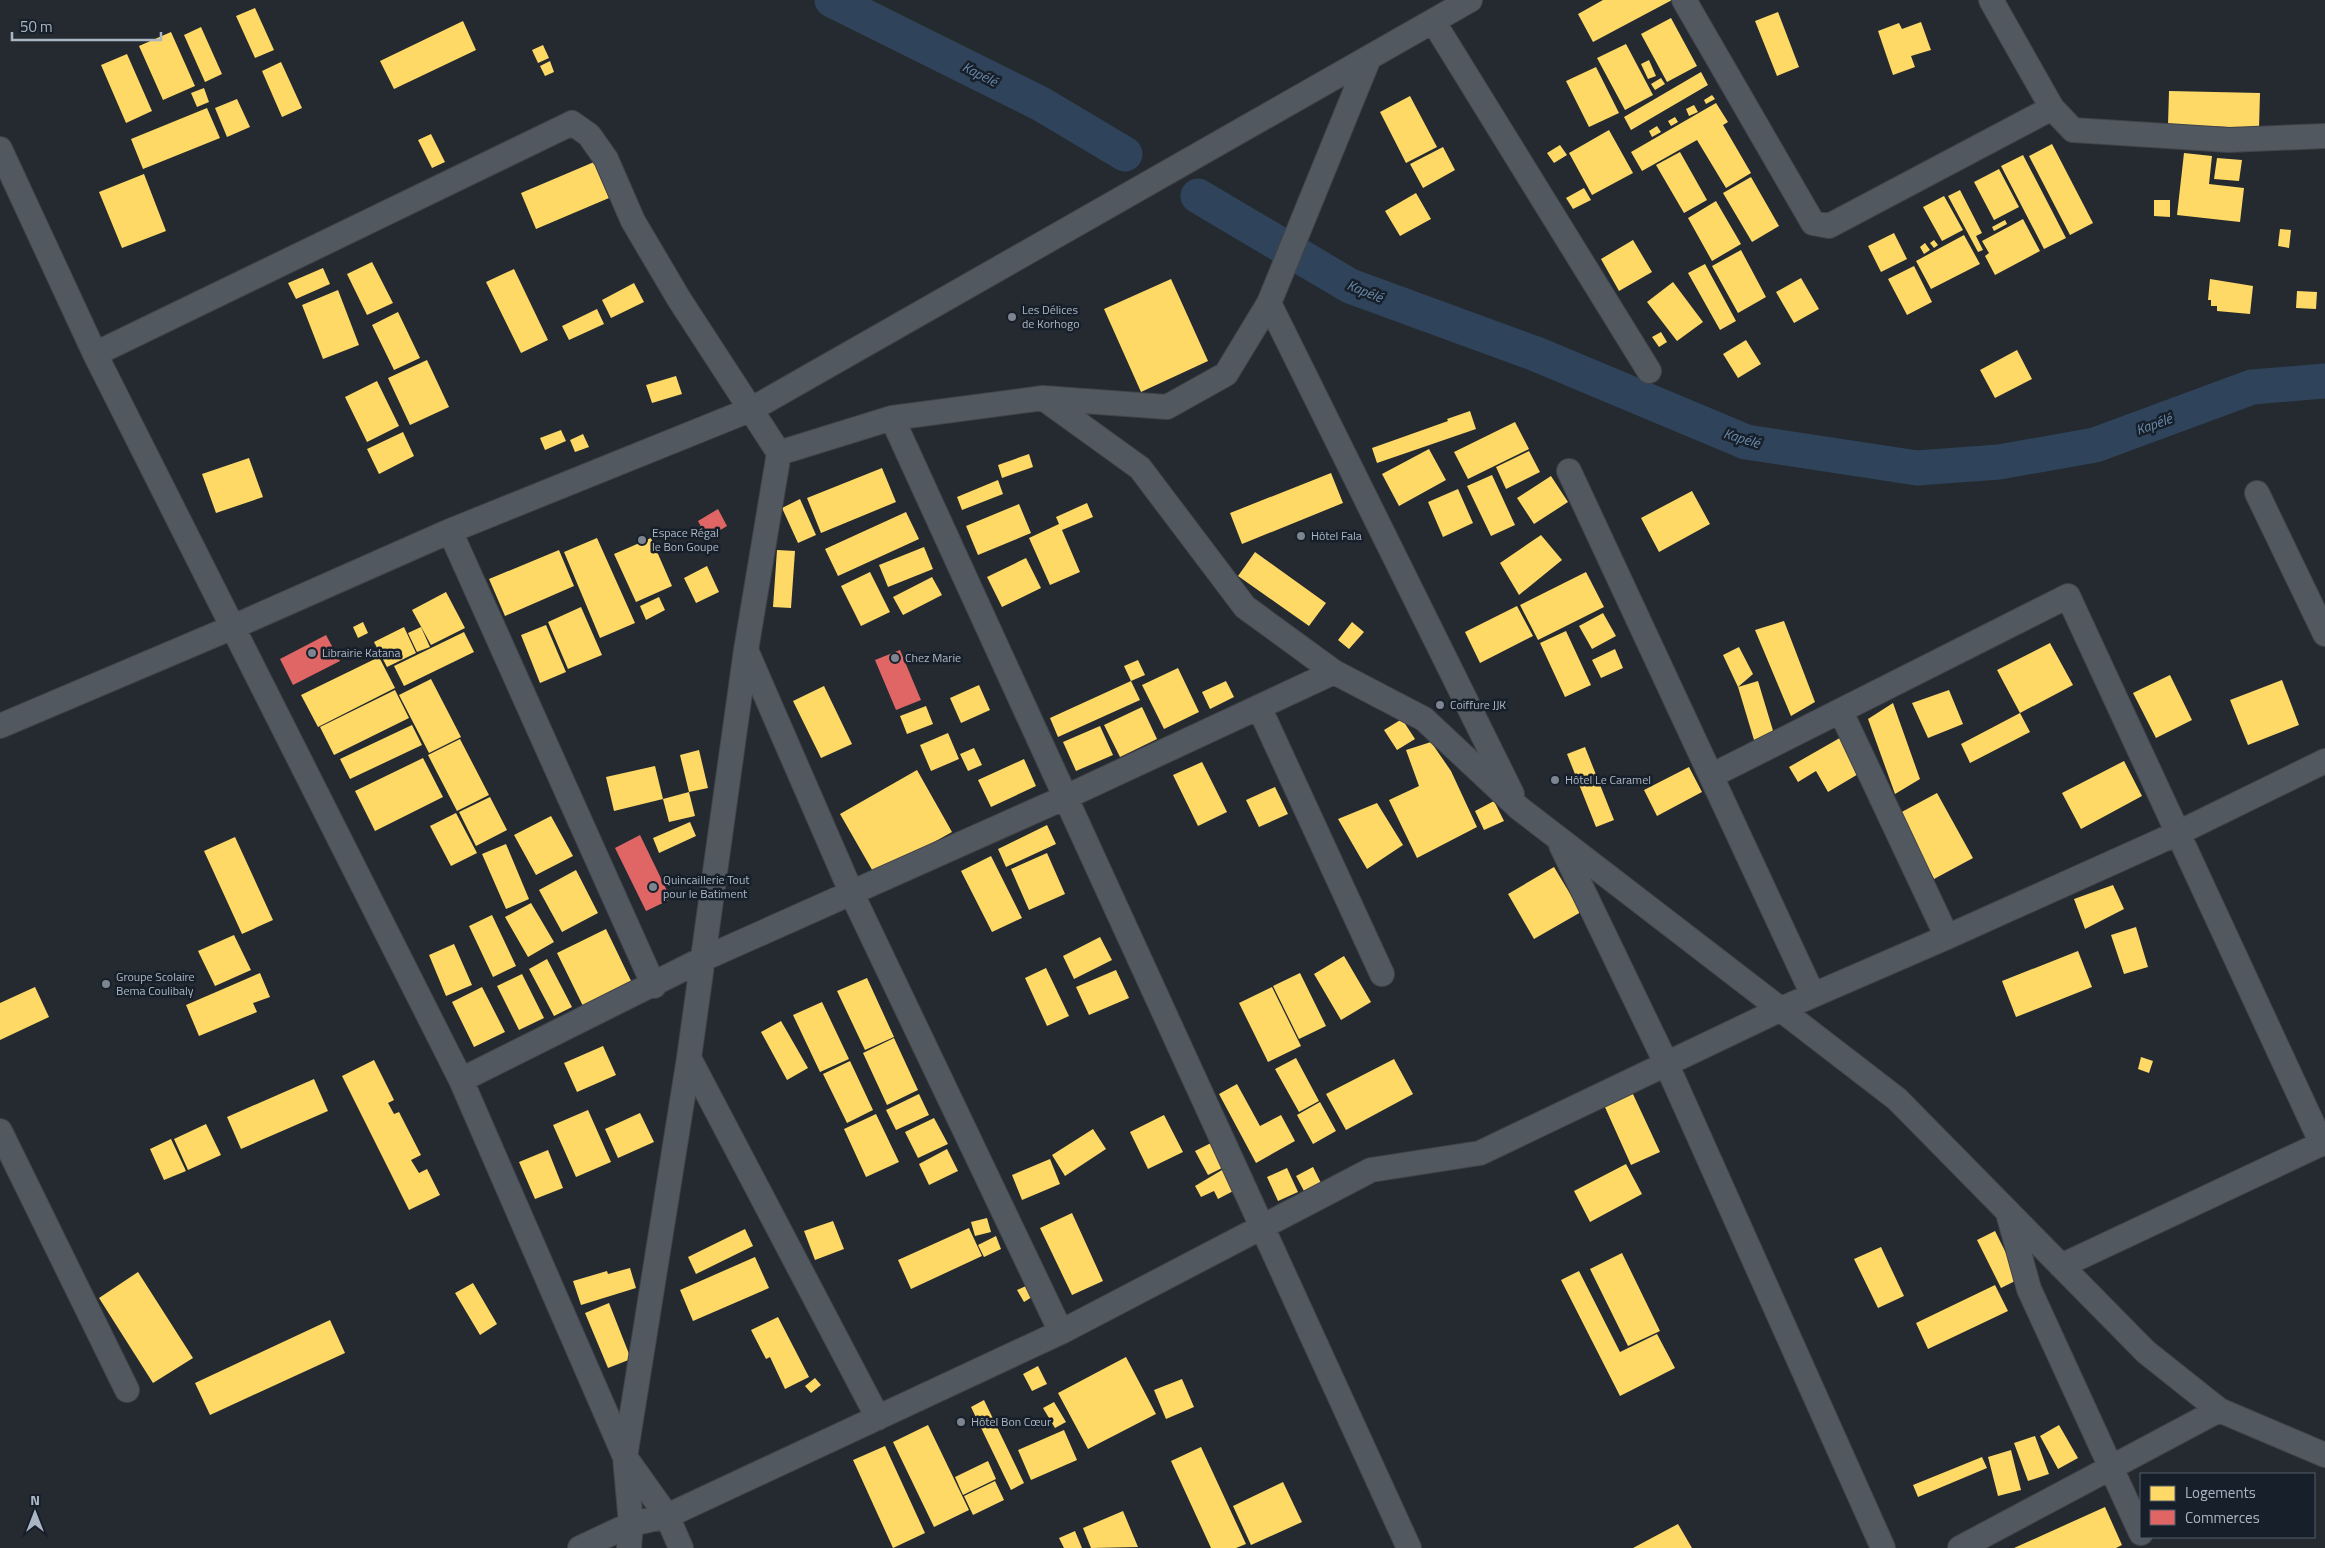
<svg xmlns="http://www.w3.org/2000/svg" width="2325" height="1548" viewBox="0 0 2325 1548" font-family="'Titillium Web',sans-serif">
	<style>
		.homes { fill: #ffd966 }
		.shops { fill: #e06666 }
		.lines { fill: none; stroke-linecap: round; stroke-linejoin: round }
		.river { stroke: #2f445a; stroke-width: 35 }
		.minor-casing { stroke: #404449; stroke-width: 26 }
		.minor { stroke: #52585f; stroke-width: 24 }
		.poi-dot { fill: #7c8590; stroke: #17202a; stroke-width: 2 }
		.labels { text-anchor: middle; stroke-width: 5; stroke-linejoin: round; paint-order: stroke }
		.poi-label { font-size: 12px; fill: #abb6c4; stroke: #17202a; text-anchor: start }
		.water-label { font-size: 14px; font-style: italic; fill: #6a89aa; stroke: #17202a }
	</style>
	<rect width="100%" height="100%" fill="#242a30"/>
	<!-- homes -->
	<path class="homes" d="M1603,0h69l-79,42 -15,-28z
		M255,8l19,42 -19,8 -19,-42z
		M1778,12l21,55 -22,9 -22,-55z
		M1671,18l26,48 -30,16 -26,-48z
		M463,21l13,29 -82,39 -14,-28z
		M1921,22l10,28 -20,6 4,11 -22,8 -15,-44 21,-8 3,6z
		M201,27l21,47 -17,8 -21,-47z
		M171,32l24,54 -32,14 -24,-54z
		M1626,44l27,51 -28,15 -28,-52z
		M543,45l6,13 -11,5 -6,-13z
		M127,54l25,57 -26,12 -25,-58z
		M1649,60l7,16 -8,3 -7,-15z
		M550,61l4,11 -9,4 -5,-10z
		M281,62l21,46 -20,9 -20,-46z
		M1596,67l23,46 -30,14 -23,-46z
		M1701,72l7,13 -77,45 -7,-13z
		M1661,78l4,6 -10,6 -4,-6z
		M204,88l5,14 -12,5 -6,-14z
		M2169,91l91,2 -1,35 -91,-3z
		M1712,95l3,4 -9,5 -2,-4z
		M1410,96l27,51 -31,16 -26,-51z
		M237,99l13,28 -23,10 -12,-29z
		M1716,103l12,19 -5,3 28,48 -25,15 -29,-48 -55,31 -11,-19z
		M1694,105l4,7 -9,4 -3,-7z
		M207,108l13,30 -77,31 -12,-30z
		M1675,117l3,5 -7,4 -3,-5z
		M1657,126l4,6 -9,5 -3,-6z
		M1609,130l24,43 -41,22 -23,-42z
		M431,134l14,28 -13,6 -14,-28z
		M2052,144l41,79 -23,12 -41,-79z
		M1560,145l7,10 -13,8 -7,-10z
		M1443,147l12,23 -32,18 -13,-24z
		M1680,152l27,48 -23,13 -28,-48z
		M2184,153l28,3 -3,28 35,4 -4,34 -63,-7z
		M2023,155l43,83 -22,11 -43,-83z
		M2217,158l25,2 -3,21 -25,-2z
		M594,162l15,36 -73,31 -15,-36z
		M1999,169l20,38 -25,13 -20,-38z
		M144,174l22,57 -44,17 -23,-56z
		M1751,177l28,49 -27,16 -29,-49z
		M1584,188l7,12 -18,9 -7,-11z
		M1960,190l22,43 -6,3 7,14 -5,2 -30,-56z
		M1416,193l15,26 -31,17 -15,-25z
		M1944,196l19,34 -21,11 -19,-34z
		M2154,200h16v17l-16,-1z
		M1716,201l25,43 -29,17 -24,-43z
		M2023,219l17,32 -45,24 -10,-19 4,-3 -7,-12z
		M2005,220l2,4 -13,7 -2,-4z
		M2280,229l11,1 -2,18 -11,-2z
		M1894,233l13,26 -26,13 -13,-26z
		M1964,235l16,29 -49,25 -15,-28z
		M1633,240l19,32 -33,19 -18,-32z
		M1934,240l4,5 -4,3 -4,-5z
		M1925,243l5,7 -6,4 -4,-7z
		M1741,250l25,47 -28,16 -26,-47z
		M372,262l21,41 -26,12 -20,-41z
		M1705,264l31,57 -16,9 -32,-57z
		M1914,266l18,36 -25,13 -19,-36z
		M323,268l7,16 -34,15 -8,-16z
		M514,269l34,71 -27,13 -35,-71z
		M1801,278l18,31 -25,14 -18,-31z
		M1171,279l37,82 -67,31 -37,-83z
		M2210,279l43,7 -3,28 -33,-3v-5h-6v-6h-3z
		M1673,282l30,40 -26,19 -30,-39z
		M634,283l10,19 -33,16 -9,-18z
		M338,290l21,55 -36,14 -21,-54z
		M2297,291l20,1 -1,17 -20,-1z
		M597,309l7,15 -35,16 -7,-14z
		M398,312l22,46 -26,12 -22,-45z
		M1661,332l6,10 -8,5 -7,-10z
		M1746,340l15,24 -23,14 -15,-24z
		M2017,350l15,29 -37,19 -15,-28z
		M427,360l22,47 -39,18 -22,-47z
		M676,376l6,18 -30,9 -6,-18z
		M377,381l22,45 -32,16 -22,-45z
		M1470,411l6,18 -99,34 -5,-15 76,-27 -1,-2z
		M1515,422l14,27 -61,30 -14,-27z
		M561,430l5,11 -21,9 -5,-12z
		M403,432l11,24 -35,18 -12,-25z
		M583,434l6,13 -14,5 -5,-12z
		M1429,449l17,31 -47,26 -17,-32z
		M1529,451l11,21 -34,17 -10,-22z
		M1029,454l4,13 -31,11 -4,-13z
		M249,458l14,39 -47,16 -14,-39z
		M882,468l14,34 -75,31 -14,-35z
		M1331,473l12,30 -101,41 -12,-31z
		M1492,475l23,50 -24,11 -24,-50z
		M1551,476l17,26 -34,22 -17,-26z
		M998,480l5,14 -41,16 -5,-13z
		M1458,489l15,34 -30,14 -15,-35z
		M1692,491l18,33 -51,28 -18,-34z
		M800,499l16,36 -18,8 -16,-35z
		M1087,503l6,14 -31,13 18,42 -30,13 -21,-47 30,-14 -3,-7z
		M1019,504l12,29 -53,22 -12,-29z
		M906,512l13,27 -81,37 -13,-27z
		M1541,535l21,25 -43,35 -19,-32z
		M597,538l38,85 -35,15 -36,-86z
		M651,538l21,48 -36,16 -22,-48z
		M924,547l9,22 -45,18 -9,-22z
		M559,550l15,36 -69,30 -16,-37z
		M777,550l18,1 -4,57 -18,-1z
		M1255,552l71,51 -17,23 -71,-50z
		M1026,558l15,30 -39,19 -15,-30z
		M707,566l12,26 -23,11 -12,-25z
		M870,572l20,40 -29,14 -20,-40z
		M1586,572l18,35 -66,33 -18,-35z
		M932,577l10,18 -39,20 -10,-18z
		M446,592l19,36 -34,17 -19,-35z
		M659,597l6,13 -19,10 -6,-14z
		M1517,606l16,30 -53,27 -15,-31z
		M581,607l21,48 -34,14 -20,-47z
		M1603,613l13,23 -24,13 -13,-23z
		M1784,621l31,81 -24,14 -36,-86z
		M363,622l5,11 -10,5 -5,-11z
		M1352,622l12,10 -15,17 -11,-9z
		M546,625l20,47 -26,11 -19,-48z
		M404,627l12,26 -29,14 -13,-25z
		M421,627l9,20 -13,5 -9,-19z
		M1566,631l25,54 -26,12 -25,-54z
		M464,632l10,20 -70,34 -10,-20z
		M2050,643l23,42 -53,28 10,19 -60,31 -9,-19 59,-31 -23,-43z
		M1739,647l14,27 -15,13 -15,-32z
		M1615,649l8,19 -22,10 -9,-18z
		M379,657l16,31 -77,39 -17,-32z
		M1138,660l7,15 -14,6 -7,-15z
		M1178,668l21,44 -35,17 -22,-44z
		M2170,675l22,45 -36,18 -23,-45z
		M431,679l30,58 -32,16 -30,-58z
		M2282,680l17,45 -51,20 -18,-45z
		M1131,681l9,19 -82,37 -8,-19z
		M1226,681l8,16 -24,12 -8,-17z
		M1758,681l16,53 -20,6 -16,-53z
		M979,685l11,25 -29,13 -11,-25z
		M824,686l28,58 -31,14 -28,-57z
		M395,690l14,28 -75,37 -14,-28z
		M1949,690l14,34 -35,14 -16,-35z
		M1893,703l27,76 -25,15 -27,-75z
		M926,706l7,18 -26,10 -7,-18z
		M1142,707l15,32 -37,18 -16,-32z
		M1402,719l13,20 -18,11 -13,-20z
		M412,725l10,20 -72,34 -10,-20z
		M1100,726l13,29 -37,16 -13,-29z
		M948,733l11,26 -28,12 -11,-26z
		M1845,735l20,35 -37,22 -12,-21 -18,11 -9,-15z
		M460,739l29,56 -32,16 -29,-56z
		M1431,742l20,29 26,56 -60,31 -28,-58 30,-14 -13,-36z
		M1585,747l29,73 -18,7 -29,-73z
		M974,748l8,17 -14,6 -8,-17z
		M699,750l9,38 -19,4 -9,-37z
		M423,758l20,39 -68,34 -20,-40z
		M1024,759l12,27 -45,21 -13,-27z
		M2124,761l18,35 -61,33 -19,-36z
		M1202,762l25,50 -29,14 -25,-51z
		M655,766l8,33 -49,12 -8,-34z
		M1689,767l13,25 -45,24 -13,-26z
		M917,770l35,62 -77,43 -35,-61z
		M1275,787l13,27 -29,13 -13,-27z
		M689,792l6,24 -26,6 -6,-23z
		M1937,793l36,65 -39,21 -36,-65z
		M490,797l17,33 -31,16 -17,-34z
		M1494,801l10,20 -20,9 -9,-19z
		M1377,803l26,42 -36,24 -29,-50z
		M456,813l21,40 -26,13 -21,-40z
		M551,816l22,40 -37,19 -22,-40z
		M690,822l6,14 -37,17 -6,-15z
		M1047,825l9,19 -50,23 -8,-18z
		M235,837l38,83 -31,14 -38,-83z
		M506,844l23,55 -23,10 -24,-55z
		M1047,853l18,41 -36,16 -18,-41z
		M991,856l31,62 -30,14 -31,-61z
		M1554,867l27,45 -47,27 -26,-45z
		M576,870l22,43 -36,19 -23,-42z
		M2113,885l11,24 -39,20 -11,-30z
		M531,903l23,39 -26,15 -23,-40z
		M492,915l24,51 -23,11 -24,-51z
		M2136,927l12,40 -24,7 -13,-39z
		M606,929l27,56 -49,23 -27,-55z
		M234,935l17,35 -36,16 -17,-35z
		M1100,937l12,23 -38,19 -11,-23z
		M454,944l18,41 -26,11 -17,-41z
		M2078,951l14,36 -76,30 -14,-36z
		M1344,956l27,46 -30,18 -27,-46z
		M547,959l25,48 -18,9 -25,-47z
		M1046,968l23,48 -22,10 -22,-48z
		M1116,970l13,28 -40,17 -13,-28z
		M260,973l10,24 -17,6 4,9 -58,24 -13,-31z
		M1300,973l26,53 -27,13 -26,-53z
		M522,974l22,44 -25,12 -22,-44z
		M867,978l27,59 -29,13 -28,-59z
		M35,987l14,30 -49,23v-37z
		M482,987l23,45 -31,15 -22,-45z
		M1272,987l29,59 -33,16 -29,-59z
		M822,1002l27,57 -29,13 -27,-57z
		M781,1021l27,47 -21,12 -26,-48z
		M894,1038l24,52 -31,15 -24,-52z
		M603,1046l13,29 -39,17 -13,-29z
		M2141,1057l12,4 -4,12 -11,-4z
		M1296,1058l23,43 -20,11 -24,-43z
		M1394,1059l19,35 -67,36 -20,-36z
		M374,1060l20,40 -6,3 6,11 5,-2 22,43 -10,5 8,13 8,-4 13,26 -31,15 -67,-134z
		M850,1061l23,49 -26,13 -24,-49z
		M314,1079l14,32 -87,38 -14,-32z
		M1237,1084l23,42 21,-11 14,26 -39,22 -37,-69z
		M1632,1092l28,60 -29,13 -27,-60z
		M919,1094l10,21 -33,15 -10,-20z
		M1320,1102l16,29 -23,13 -16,-29z
		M588,1110l23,52 -35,15 -23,-52z
		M640,1113l14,29 -36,16 -13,-29z
		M876,1114l23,48 -33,15 -22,-48z
		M1164,1115l19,37 -35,17 -18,-37z
		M934,1118l14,26 -30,14 -13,-26z
		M206,1124l15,31 -33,15 -14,-31z
		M1093,1129l13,20 -41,27 -13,-21z
		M171,1139l15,32 -22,9 -14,-31z
		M1213,1142l13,24 -18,9 -13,-24z
		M947,1149l11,22 -29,14 -10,-21z
		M548,1150l15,38 -28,11 -16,-37z
		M1050,1159l10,25 -38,16 -10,-25z
		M1626,1164l16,30 -52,28 -16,-31z
		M1227,1167l12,21 -21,11 -4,-8 -13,6 -6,-11z
		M1313,1167l8,16 -17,8 -8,-15z
		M1287,1168l11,24 -20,9 -11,-24z
		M1072,1213l31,68 -31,14 -32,-67z
		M987,1218l4,14 -16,4 -4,-14z
		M833,1221l11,28 -29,11 -11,-29z
		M969,1228l13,28 -71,33 -13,-29z
		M745,1229l8,17 -57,28 -8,-17z
		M1995,1231l24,48 -18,9 -24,-48z
		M996,1236l5,13 -17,8 -6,-12z
		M1881,1247l23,49 -26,12 -24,-49z
		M1622,1253l38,78 -32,15 -38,-77z
		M755,1257l14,31 -76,33 -13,-31z
		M630,1268l6,20 -55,17 -8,-24 34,-10 1,3z
		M1579,1271l41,81 37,-18 18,34 -55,28 -59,-116z
		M138,1272l55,86 -40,25 -54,-85z
		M473,1283l24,41 -17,11 -25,-42z
		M1995,1285l13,26 -80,38 -12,-26z
		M1026,1286l6,11 -8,5 -7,-12z
		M609,1303l22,56 -23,9 -23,-55z
		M778,1317l31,60 -24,12 -15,-32 -4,2 -15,-29z
		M330,1320l15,33 -135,62 -15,-32z
		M1126,1357l30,57 -68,35 -30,-56z
		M1038,1366l9,18 -15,7 -9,-17z
		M815,1378l6,7 -10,8 -6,-7z
		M1182,1379l12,28 -28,12 -12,-29z
		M984,1400l40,83 -13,7 -40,-83z
		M1054,1402l12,20 -11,6 -12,-20z
		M928,1425l41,85 -35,17 -41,-85z
		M2059,1425l19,33 -20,11 -18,-33z
		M1064,1430l13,30 -46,20 -13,-30z
		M2035,1436l14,38 -21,7 -14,-38z
		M885,1446l40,87 -32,15 -40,-88z
		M1201,1447l45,97 -10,4h-25l-40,-87z
		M2011,1450l10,40 -23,6 -10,-39z
		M1982,1457l5,11 -69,29 -5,-12z
		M988,1461l8,18 -33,16 -8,-18z
		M995,1481l9,19 -31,15 -9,-19z
		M1283,1482l19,40 -51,23 -18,-39z
		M2105,1507l17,38 -6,3h-102z
		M1123,1511l15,36 -47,1 -8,-20z
		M1678,1524l14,24h-59z
		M1075,1531l7,17h-18l-5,-10z"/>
	<!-- shops -->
	<path class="shops" d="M718,509l9,17 -20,12 -9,-17z
		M326,635l14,26 -47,24 -13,-26z
		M900,650l21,50 -25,10 -21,-50z
		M640,835l31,64 -25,12 -31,-63z"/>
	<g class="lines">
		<!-- river -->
		<path class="river" d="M832,0l209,104 84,50
			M1198,196l152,90 186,68 210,88 171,26 82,-6 96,-17 157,-58 73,-6"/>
		<!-- minor casing -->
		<g class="minor-casing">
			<path id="minor" d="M1684,0l129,223 16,3 223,-118
				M1991,0l61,108 21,22 156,10 96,-4
				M1433,21l216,350
				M0,149l95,205 366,726 164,377 42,59 14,32
				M1269,303l243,491
				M95,354l477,-231 17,12 17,24 27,62 46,78 100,154 -33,197 -57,408 -64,399 6,67 -2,24
				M1043,398l97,70 105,139 89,65 90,47 95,89 378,291 249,253 73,58 106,45
				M892,418l517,1130
				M779,453l113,-35 151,-20 124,9 59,-33 43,-71 100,-245
				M1569,471l244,524
				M2257,493l68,141
				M450,531l204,455
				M746,650l106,244 209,438
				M1259,707l123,267
				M1841,712l106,225
				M0,726l233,-99 217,-96 302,-122 718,-409
				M1711,776l357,-180 254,548
				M1561,845l105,218 217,485
				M689,1058l189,360
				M461,1080l240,-120 365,-163 268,-125
				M0,1131l127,259
				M2008,1213l21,76 112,244
				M2061,1266l264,-124
				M580,1548l51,-24 36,-8 394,-184 310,-162 109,-17 299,-143 168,-73 231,-104 147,-72
				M1960,1548l259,-138"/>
		</g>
		<!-- minor -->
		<use href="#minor" class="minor"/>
	</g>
	<!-- markers -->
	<g class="poi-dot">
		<circle cx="1012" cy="317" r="5"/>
		<circle cx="1301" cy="536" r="5"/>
		<circle cx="642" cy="540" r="5"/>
		<circle cx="312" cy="653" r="5"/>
		<circle cx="895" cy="658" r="5"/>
		<circle cx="1440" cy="705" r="5"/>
		<circle cx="1555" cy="780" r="5"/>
		<circle cx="653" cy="887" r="5"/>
		<circle cx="106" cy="984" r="5"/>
		<circle cx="961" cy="1422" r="5"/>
	</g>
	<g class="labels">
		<!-- poi labels -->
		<g class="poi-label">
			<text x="1022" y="314">Les Délices<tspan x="1022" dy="14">de Korhogo</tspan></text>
			<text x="652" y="537">Espace Régal<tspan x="652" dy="14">le Bon Goupe</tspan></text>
			<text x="1311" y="540">Hôtel Fala</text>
			<text x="322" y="657">Librairie Katana</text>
			<text x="905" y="662">Chez Marie</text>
			<text x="1450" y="709">Coiffure JJK</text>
			<text x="1565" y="784">Hôtel Le Caramel</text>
			<text x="663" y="884">Quincaillerie Tout<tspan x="663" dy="14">pour le Batiment</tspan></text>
			<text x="116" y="981">Groupe Scolaire<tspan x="116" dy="14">Bema Coulibaly</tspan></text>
			<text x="971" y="1426">Hôtel Bon Cœur</text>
		</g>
		<!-- water labels -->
		<g class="water-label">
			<text transform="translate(980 74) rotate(27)" y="5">Kapélé</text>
			<text transform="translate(1365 291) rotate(22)" y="5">Kapélé</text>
			<text transform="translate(2154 424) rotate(-20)" y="5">Kapélé</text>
			<text transform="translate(1742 438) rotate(17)" y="5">Kapélé</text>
		</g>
	</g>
	<!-- legend -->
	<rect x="2140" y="1473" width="175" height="65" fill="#17202a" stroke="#525c68"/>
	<rect x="2150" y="1486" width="25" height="15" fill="#ffd966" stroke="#525c68"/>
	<text x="2185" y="1498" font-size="15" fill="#abb6c4">Logements</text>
	<rect x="2150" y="1510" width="25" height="15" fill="#e06666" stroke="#525c68"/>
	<text x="2185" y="1523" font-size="15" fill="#abb6c4">Commerces</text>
	<!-- north arrow -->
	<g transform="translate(35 1513)" stroke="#17202a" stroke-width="4" paint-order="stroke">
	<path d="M0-4L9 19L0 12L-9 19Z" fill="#abb6c4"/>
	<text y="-8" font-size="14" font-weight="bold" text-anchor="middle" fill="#abb6c4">N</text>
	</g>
	<!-- scale -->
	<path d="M12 32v8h149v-8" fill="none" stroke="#abb6c4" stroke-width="2.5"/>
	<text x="20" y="32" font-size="15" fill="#abb6c4" stroke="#17202a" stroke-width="4" paint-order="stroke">50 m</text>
</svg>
